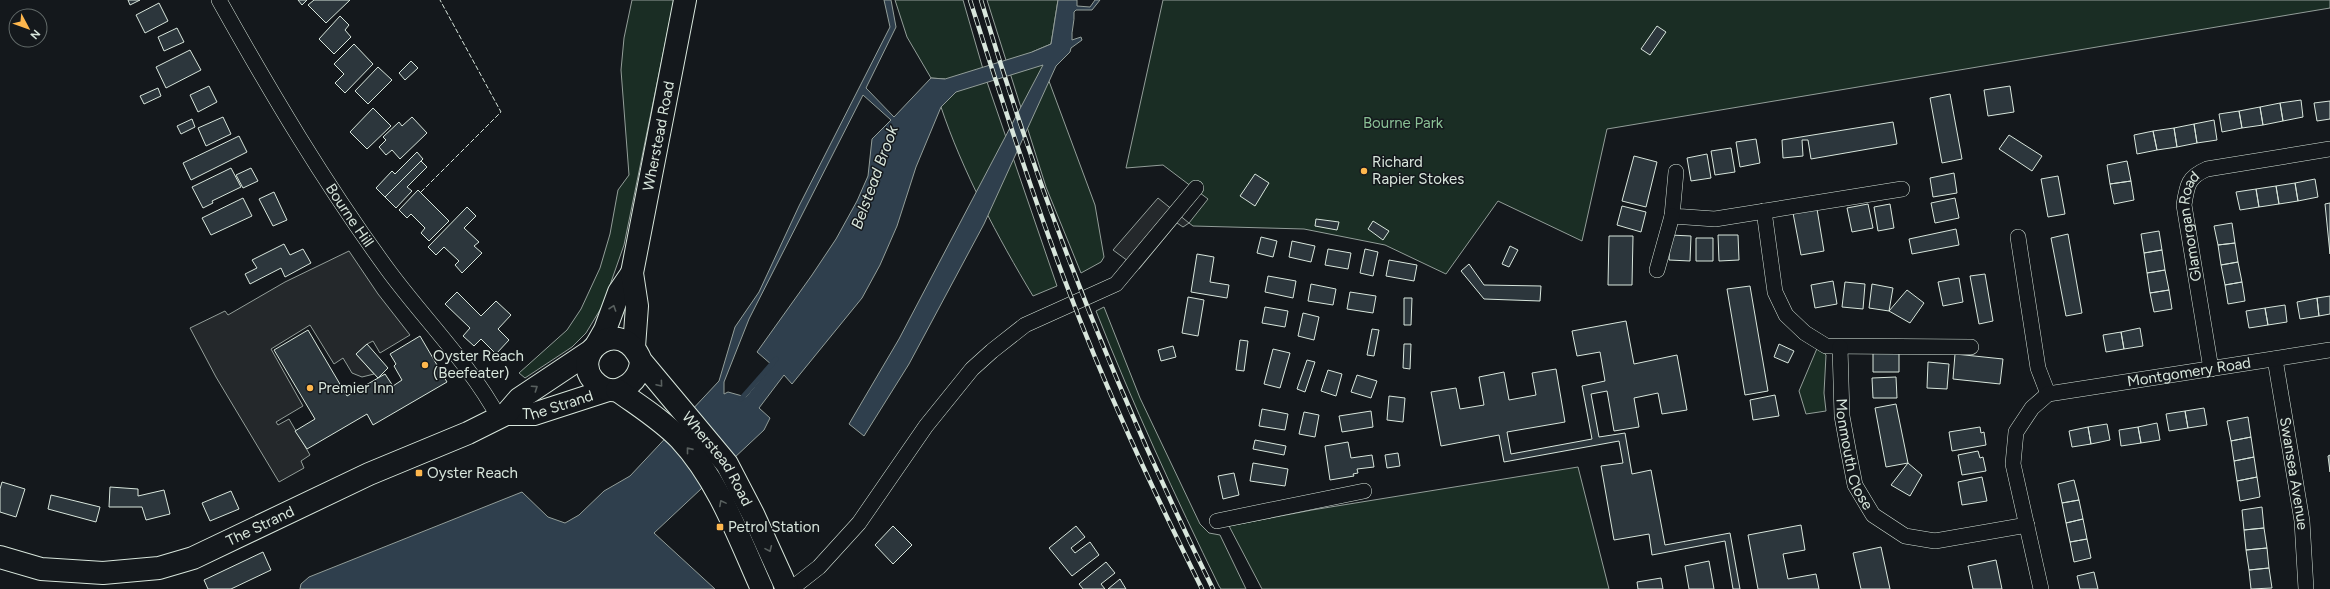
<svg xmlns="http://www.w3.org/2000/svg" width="2330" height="589" viewBox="0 0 2330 589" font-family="Figtree,sans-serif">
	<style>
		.green { fill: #1a2d24; stroke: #939e99 }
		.parking { fill: #24282b; stroke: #939e99 }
		.water { fill: #2f3f4d; stroke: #939e99; fill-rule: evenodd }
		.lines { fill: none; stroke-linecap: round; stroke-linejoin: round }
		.stream { stroke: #2f3f4d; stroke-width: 5 }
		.building { fill: #2c363c; stroke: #d8e6dc }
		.minor-casing { stroke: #d8e6dc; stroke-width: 16 }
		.secondary-casing { stroke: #d8e6dc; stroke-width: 24 }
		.primary-casing { stroke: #d8e6dc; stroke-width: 24 }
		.minor { stroke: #14181c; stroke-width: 15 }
		.secondary { stroke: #14181c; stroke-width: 22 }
		.primary { stroke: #14181c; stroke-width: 22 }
		.rail-casing { stroke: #d8e6dc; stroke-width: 4.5 }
		.rail { stroke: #14181c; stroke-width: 3; stroke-dasharray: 9; stroke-linecap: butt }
		.fence { stroke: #d8e6dc; stroke-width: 1; stroke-dasharray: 5 2; stroke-linecap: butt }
		.oneway { stroke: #59605f }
		.poi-dot { fill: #ffb74d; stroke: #14181c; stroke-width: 1.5 }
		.labels { text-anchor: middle; stroke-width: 3; stroke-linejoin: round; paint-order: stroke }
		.park-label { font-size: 15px; fill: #8ac095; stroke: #14181c }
		.street-label { font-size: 15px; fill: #d8e6dc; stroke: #14181c }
		.poi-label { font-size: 15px; fill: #d8e6dc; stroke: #14181c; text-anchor: start }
		.water-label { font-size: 16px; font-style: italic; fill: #d8e6dc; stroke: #14181c }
	</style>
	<rect width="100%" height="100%" fill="#14181c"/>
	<!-- green -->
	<path class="green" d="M632,0h42l-50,245 -21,60 -17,28 -14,14 -47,31 -6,-5 48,-43 14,-21 19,-41 10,-34 8,-44 11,-15 -8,-105 3,-32z
		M895,0h68l22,76 72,210 -24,10c-35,-58 -71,-126 -92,-189l15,-15 -11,-13 -14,-1 -24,-41z
		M987,0h71l-7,44 -19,8 11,13 52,140 9,52 -3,5 -20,11 -35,-86z
		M1163,0h1167v8l-723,121 -25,112 -84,-40 -52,73 -61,-29 -81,-16 -111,-3 -4,-3 19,-24 -45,-34 -37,3z
		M1104,307l36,91 60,126 9,9 11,2 26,54h-25l-2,-3c-44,-90 -86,-181 -123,-275z
		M1818,346l8,9 -2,38 2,18 -20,3 -7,-23z
		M1578,467l31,122h-347l-33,-63 83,-16z"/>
	<!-- parking -->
	<path class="parking" d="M1158,198l31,25 -6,4 -6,-4 -38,46 -26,-19z
		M349,251l29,43 32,41 -30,18 -7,-12 -6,3 -11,10 18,20 -12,3 -10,-4 -9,-15 -9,6 -24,-39 -39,24 32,57 -27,16 2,3 11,-6 21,36 -9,6 3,7 -25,14 -63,-105 -26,-49 35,-17 3,4 57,-33z"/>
	<!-- water -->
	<path class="water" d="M884,0h7l5,27 -30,61 28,29 37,-39 14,1 87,-27 19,-8 7,-44h19v6l13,1 5,-7h5l-8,10h-16l-2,2c1,10 -3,18 -2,28l9,-3 1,3 -11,8 -1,4 -14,14 -72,158 -75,140 -45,72 -15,-12 50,-85 144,-274 -87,27 -15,15 -25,60 -19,59 -17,39 -18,33 -70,86 -8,-9 -25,33 11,10 -6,12 -110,103 61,56h-415l1,-5 8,-7 213,-85 26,25 17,6 14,-8 25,-24 26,-15 89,-95 16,-54 24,-35 40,-86 91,-179zM863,95l28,25 -19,19 -4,37 -11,25 -21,38 -24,36 -55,77 15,13 -26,32 -18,-5 -4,2v-12l25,-63z"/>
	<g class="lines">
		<!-- stream -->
		<path class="stream" d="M741,399l35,-40"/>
	</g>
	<!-- building -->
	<path class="building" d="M128,0h12l-10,5z
		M298,0h9l-5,5z
		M314,0h36l-24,23 -18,-18z
		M159,3l9,18 -23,12 -9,-18z
		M340,16l9,9 -4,5 6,7 -17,17 -15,-15z
		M1657,26l9,6 -16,23 -9,-6z
		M177,28l7,14 -20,9 -6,-14z
		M354,44l19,20 -28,29 -10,-10 9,-9 -10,-10z
		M190,50l11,20 -35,18 -10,-21z
		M411,61l7,7 -13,12 -6,-7z
		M378,67l14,13 -24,24 -13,-13z
		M209,86l8,16 -19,10 -8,-17z
		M2010,86l4,26 -26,4 -4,-26z
		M158,88l3,8 -17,8 -4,-8z
		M1950,94l12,65 -20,4 -12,-65z
		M2301,100l2,17 -20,4 -3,-18z
		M2330,101v18l-13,2 -3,-18z
		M2280,103l3,18 -20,4 -3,-18z
		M2260,107l3,18 -21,3 -3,-17z
		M373,108l18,18 -24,23 -17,-17z
		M2239,111l3,17 -20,4 -3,-18z
		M223,117l8,17 -25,12 -8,-18z
		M412,117l15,16 -27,26 -8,-9 -6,5 -7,-8 7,-7 -3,-3 16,-15 3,4z
		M192,119l3,8 -14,7 -4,-8z
		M2214,120l3,20 -20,3 -3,-19z
		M1893,122l4,22 -86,15 -3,-19h-6l1,16 -20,2 -1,-18z
		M2194,124l3,19 -20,4 -3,-19z
		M2174,128l3,19 -20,3 -4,-19z
		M2153,131l4,19 -20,4 -3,-19z
		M2009,135l33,21 -10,15 -33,-22z
		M239,136l8,16 -56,28 -8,-17z
		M1756,139l4,24 -20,4 -4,-25z
		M1731,148l4,24 -20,3 -4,-24z
		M417,152l6,7 -38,38 -9,-9 16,-17 3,3z
		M1707,154l4,24 -20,3 -4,-23z
		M1634,156l23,6 -11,45 -24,-6z
		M421,161l6,6 -20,20 5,4 -16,17 -11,-11z
		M2127,161l4,20 -21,3 -3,-19z
		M231,168l10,19 -29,14 1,2 -10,5 -11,-21z
		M251,168l7,13 -15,7 -7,-13z
		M1954,173l3,20 -24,4 -3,-19z
		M1255,174l14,9 -14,23 -15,-10z
		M2058,176l7,38 -17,3 -7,-38z
		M2315,179l3,18 -20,4 -3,-18z
		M2131,181l3,19 -20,4 -4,-20z
		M2295,183l3,18 -19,3 -3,-18z
		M2276,186l3,18 -20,3 -3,-18z
		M2256,189l3,18 -19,3 -4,-18z
		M418,190l31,31 -20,20 -8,-8 4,-5 -14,-14 -4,4 -8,-8z
		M274,192l13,28 -14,6 -14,-27z
		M243,198l9,18 -41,19 -9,-17z
		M1955,198l4,20 -24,5 -4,-20z
		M2330,203v51l-5,-50z
		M1868,204l5,24 -21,4 -5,-24z
		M1890,204l4,24 -16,3 -4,-24z
		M1622,206l24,6 -5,20 -24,-7z
		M467,207l9,9 -12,12 15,14 -5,4 8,7 -20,20 -7,-8 4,-4 -15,-14 -8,8 -8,-8z
		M1817,209l7,42 -23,4 -8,-42z
		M1316,219l23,3 -2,8 -22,-4z
		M1373,221l16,10 -6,9 -15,-11z
		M2232,223l3,20 -17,2 -4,-19z
		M1956,229l3,16 -47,9 -3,-15z
		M2159,231l3,19 -18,3 -3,-19z
		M2068,234l14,79 -16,3 -15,-78z
		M1670,235l21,1 -1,25 -21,-1z
		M1718,235h20l1,25 -20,1z
		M1609,236h24l-1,49h-24z
		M1261,237l16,4 -4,16 -16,-4z
		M1696,238h17v23h-17z
		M1292,241l23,5 -4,16 -22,-5z
		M2235,243l3,19 -17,3 -3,-20z
		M284,244l6,11 13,-6 8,14 -26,14 -4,-9 -31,16 -5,-10 12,-6 -5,-8z
		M1510,246l8,4 -9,17 -7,-3z
		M1328,249l23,4 -3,16 -23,-4z
		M1365,249l13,3 -5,24 -13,-3z
		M2162,250l3,20 -18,3 -3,-20z
		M1197,254l17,3 -4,25 19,3 -2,13 -36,-6z
		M1389,260l28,5 -3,16 -28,-5z
		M2238,262l4,20 -17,3 -4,-20z
		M1469,264l15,21 57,1 -1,15 -56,-2 -23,-28z
		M2165,270l4,20 -19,3 -3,-20z
		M1985,274l8,47 -14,3 -9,-48z
		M1268,276l28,5 -3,17 -28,-6z
		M1959,278l4,24 -20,4 -5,-24z
		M1833,281l4,23 -22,4 -4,-23z
		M1845,282l20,2 -2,25 -21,-2z
		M2242,282l3,19 -17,3 -3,-19z
		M1311,284l25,5 -3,16 -25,-4z
		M1872,284l21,4 -4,23 -20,-3z
		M1750,286l18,105 -23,4 -18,-106z
		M1907,290l17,13 -14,20 -21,-12z
		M2169,290l3,19 -18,3 -4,-19z
		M457,292l24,24 15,-15 15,14 -13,14 11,11 -13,14 -15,-15 -7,7 -11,-10 7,-8 -25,-24z
		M1350,292l26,4 -3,17 -26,-4z
		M2330,296v18l-11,2 -2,-18z
		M1188,297l16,3 -6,36 -16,-3z
		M1404,298h8l-1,27h-7z
		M2317,298l2,18 -19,3 -3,-17z
		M2285,305l2,17 -19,3 -3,-17z
		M1265,307l23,4 -3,16 -23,-4z
		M2265,308l3,17 -19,3 -3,-17z
		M1303,313l16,4 -5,23 -16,-4z
		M1626,321l8,43 43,-9 10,55 -25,4 -4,-21 -24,5 5,29 -25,4 -7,-40 -16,3 8,43 26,-4 7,41 19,-4 14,75 65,-12 10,56h-7l-8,-48 -73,14 -3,-21 -35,6 -13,-74 22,-3 -4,-22 -115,21 -5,-27 -58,11 -10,-54 25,-4 4,21 24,-4 -5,-28 25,-5 5,28 27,-5 -4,-22 24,-4 9,53 -58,10 4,22 81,-15 -10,-53 23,-5 -5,-29 -23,4 -5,-25z
		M2140,328l3,18 -19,3 -3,-17z
		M1372,329l7,1 -5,26 -7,-1z
		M308,330l39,66 38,-22 8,12 9,-6 -8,-14 2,-2 -6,-10 30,-18 27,46 -74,43 -6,-11 -60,35 -12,-18 20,-12 -41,-69z
		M2121,332l3,17 -18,3 -3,-17z
		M1240,340l8,1 -4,30 -8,-1z
		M367,344l21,24 -10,10 -22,-24z
		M1404,344h7l-1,25 -7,-1z
		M1779,344l15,7 -6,12 -14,-6z
		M1173,346l3,11 -15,4 -3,-11z
		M1273,349l17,4 -10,35 -16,-4z
		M1873,351h26v21h-26z
		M1955,354l48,5 -3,25 -47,-5z
		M1307,360l8,2 -10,30 -8,-3z
		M1928,362l21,2 -2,25 -20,-1z
		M1328,370l14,4 -6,22 -15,-5z
		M1357,375l20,6 -6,17 -20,-6z
		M1896,377l1,21h-24l-1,-20z
		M1775,395l4,21 -26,4 -3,-20z
		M1389,396l16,2 -2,24 -16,-2z
		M1896,404l12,59 -22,4 -11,-59z
		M2204,408l3,17 -19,3 -3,-17z
		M1262,409l26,5 -3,16 -26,-4z
		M1371,411l2,16 -31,5 -3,-16z
		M2185,411l3,17 -19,3 -3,-17z
		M1304,412l15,3 -4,22 -16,-3z
		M2248,417l3,20 -20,4 -4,-20z
		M2157,423l3,17 -19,3 -3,-16z
		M2107,424l3,16 -19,4 -3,-17z
		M1980,427l1,6 3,-1 2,13 -34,6 -3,-19z
		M2088,427l3,17 -19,3 -3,-16z
		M2138,427l3,16 -20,3 -2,-16z
		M2251,437l3,20 -20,4 -3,-20z
		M1255,440l31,6 -2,9 -31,-6z
		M1348,442l3,16 21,-3 2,12 -17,2 1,4 -5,1 1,2 -24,4 -5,-34z
		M1978,451l2,7 3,-1 3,14 -24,4 -4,-20z
		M1398,453l2,13 -13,2 -2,-13z
		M2330,455v17l-2,-16z
		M2254,457l3,20 -20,4 -3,-20z
		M1253,463l35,6 -3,17 -35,-5z
		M1908,463l14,12 -12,21 -19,-11z
		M1234,473l5,22 -16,4 -5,-23z
		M1982,477l5,24 -25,4 -4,-23z
		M2257,477l3,20 -20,4 -3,-20z
		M2074,480l5,20 -17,3 -4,-19z
		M2,482l23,7 -9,28 -16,-5v-23z
		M110,487l28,2v7l26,-6 6,24 -24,6 -4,-13h-33z
		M231,491l8,18 -29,12 -8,-18z
		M51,495l49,12 -4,15 -48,-13z
		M2079,500l4,19 -17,4 -4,-20z
		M2262,507l2,21 -20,2 -2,-20z
		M2083,519l4,20 -17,3 -4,-19z
		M1801,525l4,25 -22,4 5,25 28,-5 3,15h-61l-10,-54z
		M893,526l19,19 -19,19 -18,-19z
		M1076,526l9,11 -14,11 4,5 15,-11 9,13 -27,21 -23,-28z
		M2264,528l3,20 -21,2 -2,-20z
		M2087,539l4,19 -17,4 -4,-20z
		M1881,547l9,42h-29l-8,-36z
		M2267,548l2,20 -20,2 -3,-20z
		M263,552l8,18 -40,19h-23l-4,-9z
		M1996,560l6,29h-29l-5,-23z
		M1709,561l5,28h-25l-4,-23z
		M1106,562l9,11 -14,11 4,5h-22l-4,-5z
		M2269,568l3,20 -21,1 -2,-19z
		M2094,572l4,17h-18l-3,-13z
		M1661,578l2,11h-25l-1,-7z
		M1120,579l6,10h-18z"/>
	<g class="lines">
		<!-- minor casing -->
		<g class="minor-casing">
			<g id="minor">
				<path id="s1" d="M219,0c52,93 106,184 169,270 36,49 82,94 111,148"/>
				<path d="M1676,172l-4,44 43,3 187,-30"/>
				<path d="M1764,211l11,81 11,23 19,18 21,13 145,1"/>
				<path d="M2018,237l20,131 10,26"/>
				<path d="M1657,270l15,-54"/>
				<path id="s2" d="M1840,347l2,69 6,33 7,36 18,30 32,21 30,5 92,-16"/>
				<path id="s3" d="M2275,359l27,162 4,68"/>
				<path id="s4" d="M2211,369l-27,-164c3,-20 4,-28 23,-36l123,-20"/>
				<path d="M1217,521l147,-30"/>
				<path d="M791,589l28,-22 40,-44 67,-97 46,-57 20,-18 33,-26 91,-41 80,-96"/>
				<path id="s5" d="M2041,589l-28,-125 3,-32 16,-24 16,-14 282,-44"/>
			</g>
		</g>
		<!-- secondary casing -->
		<g class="secondary-casing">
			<g id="secondary">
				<path id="s6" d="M506,414h28l74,-24"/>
				<path id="s7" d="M0,557l41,12 62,4 56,-5 34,-10 176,-84 99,-41 38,-19 13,-15 72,-48"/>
			</g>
		</g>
		<!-- primary casing -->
		<g class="primary-casing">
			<g id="primary">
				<path d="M597,344l8,-14 14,-38 13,-19"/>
				<path id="s8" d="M634,347l3,-41 -5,-33 53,-273"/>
				<path id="s9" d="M641,361c-1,15 -10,25 -24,29 -10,1 -17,-2 -24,-10 -23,-29 29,-66 48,-19l86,103 26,50 34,75"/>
				<path d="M617,390c22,16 45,30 63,49 39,42 59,99 82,150"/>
			</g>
		</g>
		<!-- minor -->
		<use href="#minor" class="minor"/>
		<!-- secondary -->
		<use href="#secondary" class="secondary"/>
		<!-- primary -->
		<use href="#primary" class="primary"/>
		<!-- rail casing -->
		<g class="rail-casing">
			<path id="rail" d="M970,0c30,94 60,188 95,281 39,105 87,207 137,308
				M981,0c61,205 137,397 232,589"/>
		</g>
		<!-- rail -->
		<use href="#rail" class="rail"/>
		<!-- fence -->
		<path class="fence" d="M421,192l80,-80 -61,-112"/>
	</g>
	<!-- one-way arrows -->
	<defs><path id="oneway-chevron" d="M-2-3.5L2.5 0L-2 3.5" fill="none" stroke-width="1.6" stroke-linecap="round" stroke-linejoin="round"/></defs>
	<g class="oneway">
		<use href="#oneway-chevron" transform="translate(613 308) rotate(-71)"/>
		<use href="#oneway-chevron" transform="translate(660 384) rotate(50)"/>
		<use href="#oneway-chevron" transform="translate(535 388) rotate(-34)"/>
		<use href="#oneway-chevron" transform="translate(689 450) rotate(-129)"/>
		<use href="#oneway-chevron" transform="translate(722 503) rotate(-118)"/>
		<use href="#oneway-chevron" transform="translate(769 549) rotate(66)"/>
	</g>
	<!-- markers -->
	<g class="poi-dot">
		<circle cx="1364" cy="171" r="4"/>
		<circle cx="425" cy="365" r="4"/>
		<circle cx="310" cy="388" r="4"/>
		<rect x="415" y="469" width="8" height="8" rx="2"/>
		<rect x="716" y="523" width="8" height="8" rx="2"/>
	</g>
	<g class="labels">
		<!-- park labels -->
		<g class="park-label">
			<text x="1403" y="128">Bourne Park</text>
		</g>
		<!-- street labels -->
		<g class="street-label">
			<text dy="5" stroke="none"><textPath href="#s8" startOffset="214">Wherstead Road</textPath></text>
			<text dy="5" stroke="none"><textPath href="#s1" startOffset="252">Bourne Hill</textPath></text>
			<text dy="5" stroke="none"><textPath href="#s4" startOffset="145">Glamorgan Road</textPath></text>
			<text dy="5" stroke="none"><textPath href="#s5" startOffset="353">Montgomery Road</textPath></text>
			<text dy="5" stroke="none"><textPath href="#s6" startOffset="53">The Strand</textPath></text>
			<text dy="5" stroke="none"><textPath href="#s2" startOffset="109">Monmouth Close</textPath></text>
			<text dy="5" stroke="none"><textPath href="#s9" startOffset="287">Wherstead Road</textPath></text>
			<text dy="5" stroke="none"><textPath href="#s3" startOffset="116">Swansea Avenue</textPath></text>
			<text dy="5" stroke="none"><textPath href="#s7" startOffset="271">The Strand</textPath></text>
		</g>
		<!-- poi labels -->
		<g class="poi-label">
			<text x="1372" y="167">Richard<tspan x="1372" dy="17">Rapier Stokes</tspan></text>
			<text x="433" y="361">Oyster Reach<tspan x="433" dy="17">(Beefeater)</tspan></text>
			<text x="318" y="393">Premier Inn</text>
			<text x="427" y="478">Oyster Reach</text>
			<text x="728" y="532">Petrol Station</text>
		</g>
		<!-- water labels -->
		<g class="water-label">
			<text transform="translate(874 177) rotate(-70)" y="6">Belstead Brook</text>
		</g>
	</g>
	<!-- north arrow -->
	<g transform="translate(28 28) rotate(131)"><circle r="19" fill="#14181c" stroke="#626a69"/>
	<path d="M0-3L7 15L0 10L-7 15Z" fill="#ffb74d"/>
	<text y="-6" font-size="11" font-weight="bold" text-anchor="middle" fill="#d8e6dc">N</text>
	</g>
</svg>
